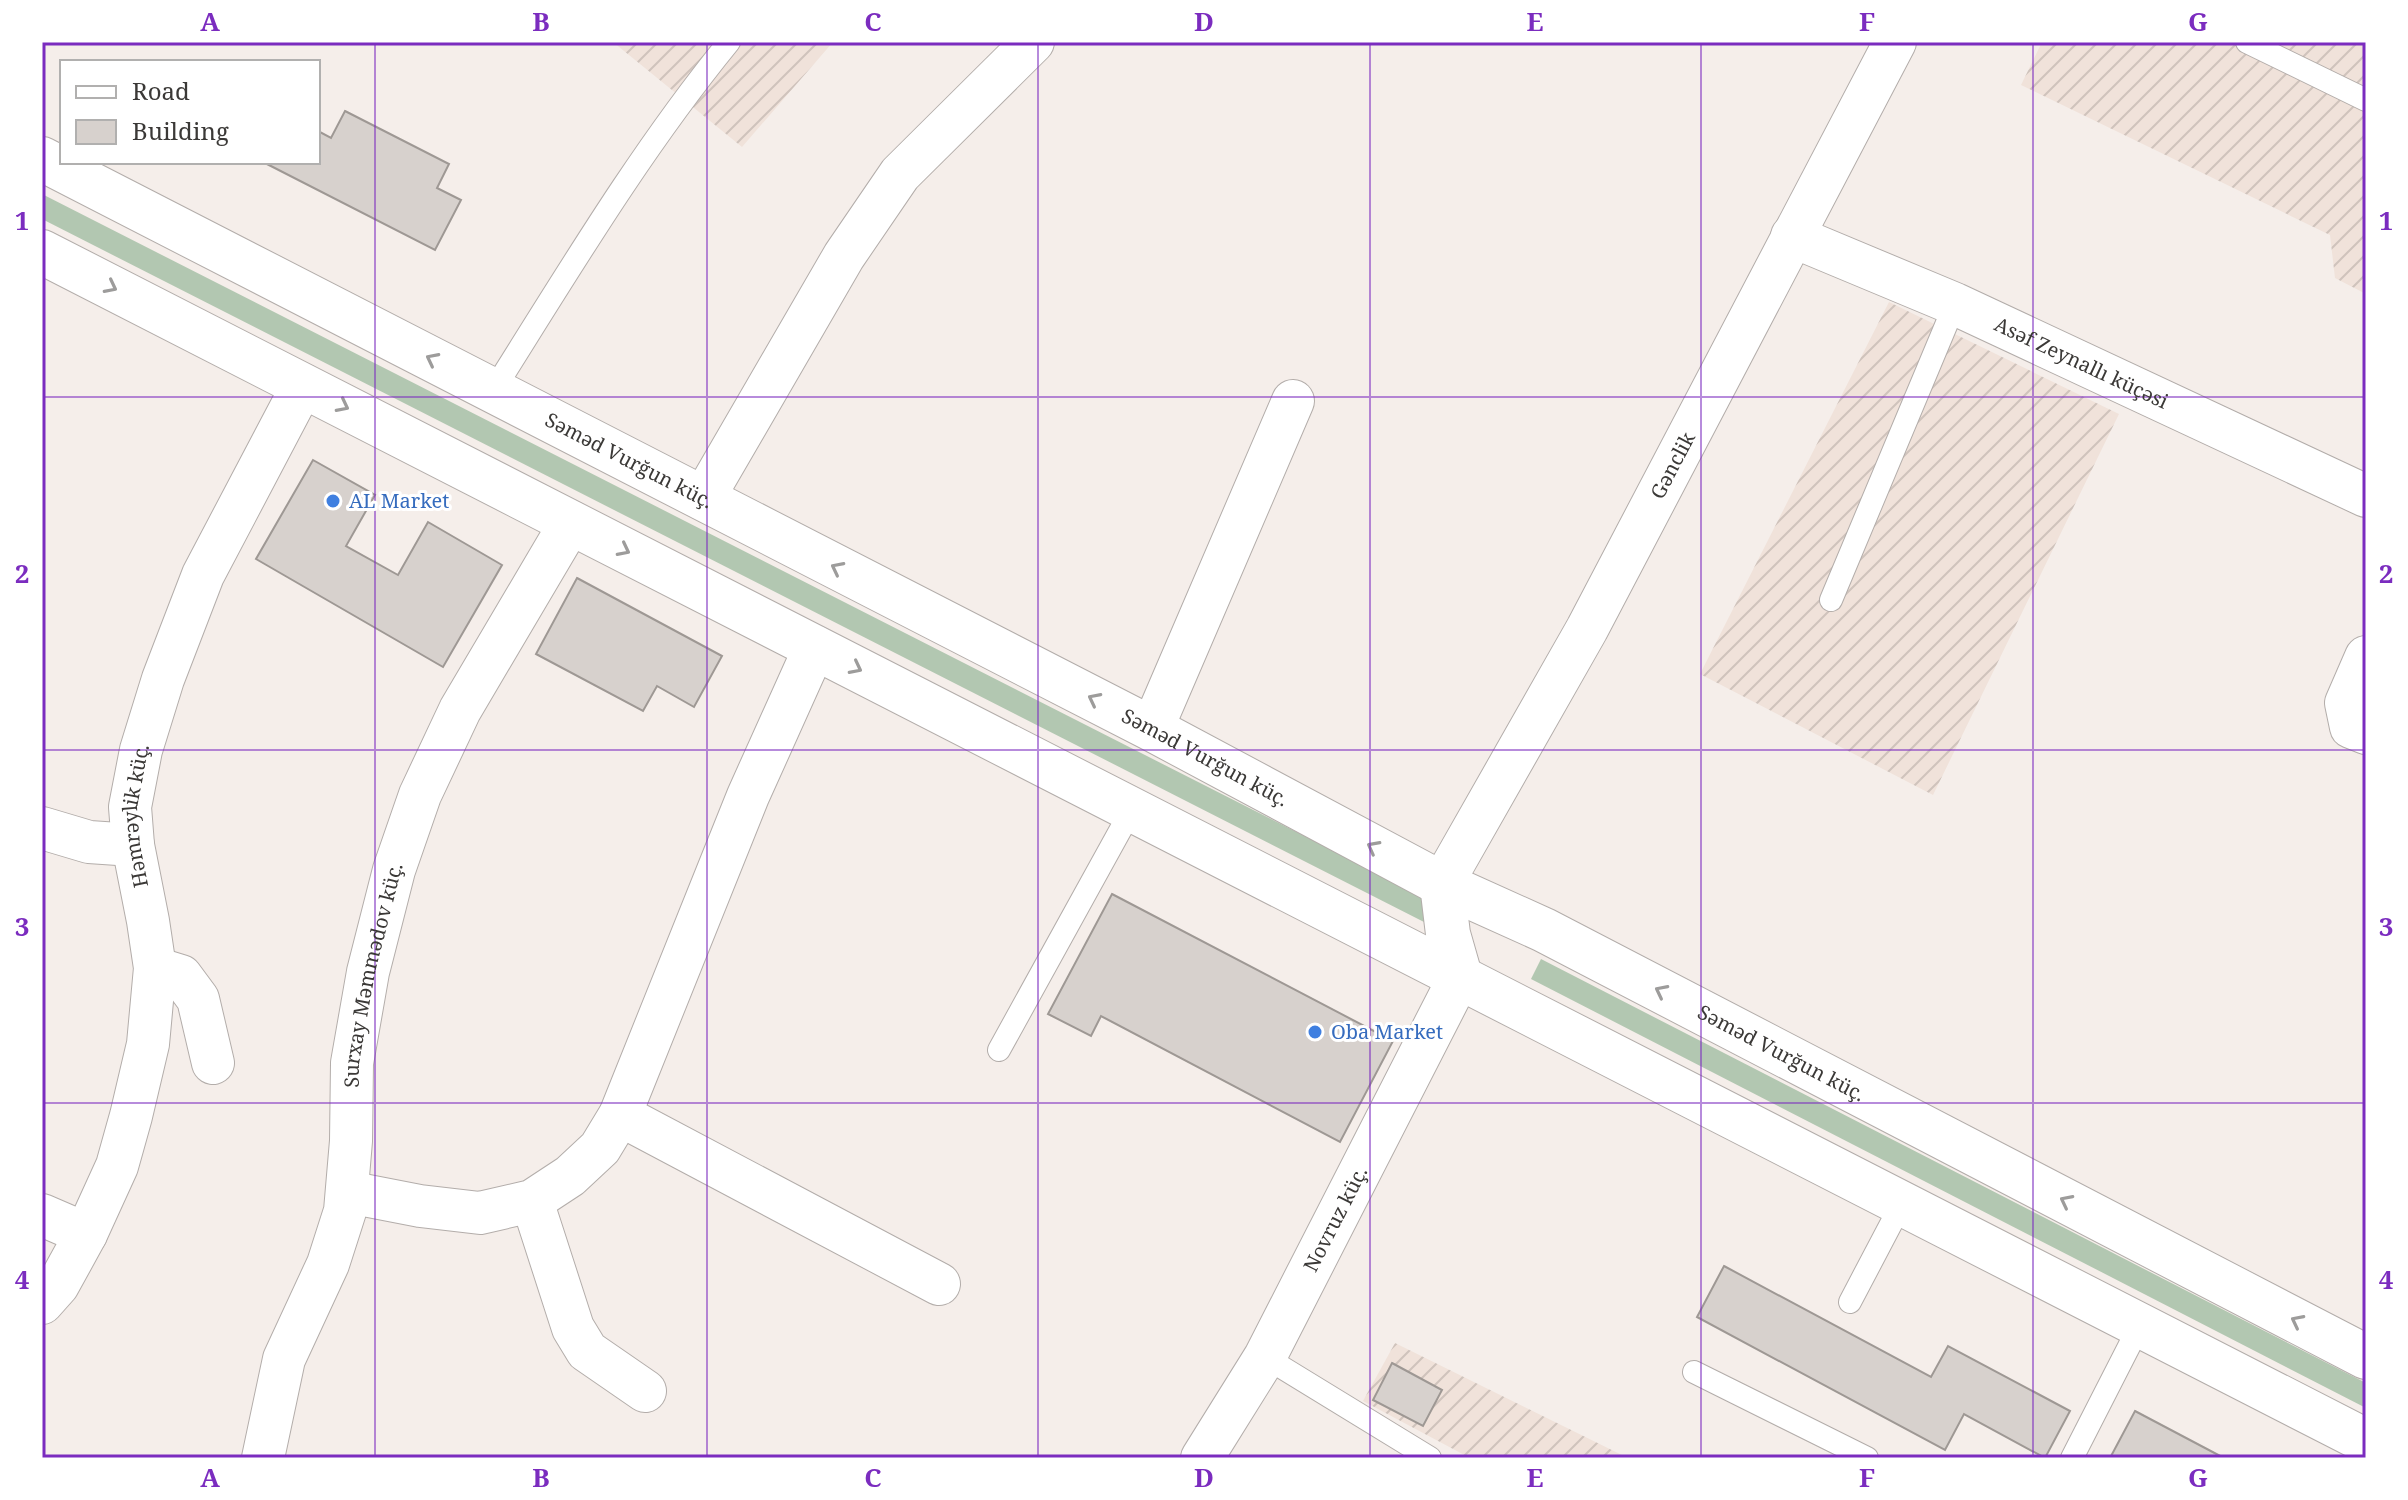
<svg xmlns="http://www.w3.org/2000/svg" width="2408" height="1500" viewBox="0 0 2408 1500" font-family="'Noto Serif',serif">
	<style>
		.industrial { fill: url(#industrial-furrows) }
		.grass { fill: #b2c7b1 }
		.building { fill: #d7d1cd; stroke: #9e9894; stroke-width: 2 }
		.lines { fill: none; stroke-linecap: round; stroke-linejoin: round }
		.lane-casing { stroke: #b3adaa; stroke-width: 24 }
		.street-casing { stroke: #b3adaa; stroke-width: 44 }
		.secondary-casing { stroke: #b3adaa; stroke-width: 46 }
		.lane { stroke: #fff; stroke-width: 22 }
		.street { stroke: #fff; stroke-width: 42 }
		.secondary { stroke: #fff; stroke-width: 44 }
		.oneway { stroke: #9d9c9b }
		.grid { fill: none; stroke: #7b2cbf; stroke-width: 2; stroke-opacity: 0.55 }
		.shop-dot { fill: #3f7fe0; stroke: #fff; stroke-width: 3 }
		.labels { text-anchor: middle; stroke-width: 6; stroke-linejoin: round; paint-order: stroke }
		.street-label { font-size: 20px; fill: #3b3937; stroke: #fff }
		.shop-label { font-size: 20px; fill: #366cbe; stroke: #fff; text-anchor: start }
		.neatline { fill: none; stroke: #7b2cbf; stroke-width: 3 }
		.grid-label { font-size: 26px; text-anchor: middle; font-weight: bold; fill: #7b2cbf }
	</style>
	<defs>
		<pattern id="industrial-furrows" width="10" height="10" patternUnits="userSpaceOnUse" patternTransform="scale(2)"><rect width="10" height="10" fill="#f0e2da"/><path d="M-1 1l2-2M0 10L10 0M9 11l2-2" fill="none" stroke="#cfc3bc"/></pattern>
	</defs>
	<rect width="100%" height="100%" fill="#f5eeea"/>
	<!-- industrial -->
	<path class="industrial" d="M613,42h220l-91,105z
		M2042,42h324v252l-31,-16 -5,-43 -309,-150z
		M1889,302l230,112 -186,381 -233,-121z
		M1395,1343l233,115h-158l-107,-57z"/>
	<!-- grass -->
	<path class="grass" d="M42,194l1392,708 -10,20 -1382,-703z
		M1541,959l825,424v25l-835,-429z"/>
	<!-- building -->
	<path class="building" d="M345,111l104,53 -12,24 24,12 -26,50 -172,-88h55v-31l13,7z
		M313,460l62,35 -29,51 52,29 30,-53 74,43 -59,102 -187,-108z
		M577,578l145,78 -28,51 -37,-21 -14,25 -107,-57z
		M1112,894l281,147 -53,101 -239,-126 -10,20 -43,-22z
		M1724,1266l207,111 17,-31 122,65 -25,47 -81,-44 -19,36 -248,-133z
		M1392,1363l50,27 -19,36 -50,-26z
		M2135,1411l89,47h-114z"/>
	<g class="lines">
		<!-- lane casing -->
		<g class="lane-casing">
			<path id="lane" d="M2247,42l119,58
				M493,391c75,-119 147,-240 236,-349
				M1831,600l124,-296
				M999,1050l133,-241
				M1850,1302l52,-99
				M1265,1357l165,101
				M1694,1372l173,86
				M2072,1458l68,-133"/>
		</g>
		<!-- street casing -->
		<g class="street-casing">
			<g id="street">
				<path id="s1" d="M1792,236l163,68 411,192"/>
				<path d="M703,499l141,-243 56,-82 133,-132"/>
				<path d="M2366,657l-20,46 5,24 15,6"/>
				<path d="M1152,729l141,-328"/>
				<path d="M42,828l47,14 44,3"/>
				<path id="s2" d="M1442,884l145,-255 308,-587"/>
				<path d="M155,968l26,8 17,23 15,64"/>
				<path d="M620,1115l319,169"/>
				<path d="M348,1192l72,14 60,7 52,-12 38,-25 30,-28 20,-33 128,-319 67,-149"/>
				<path d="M532,1201l41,127 14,23 58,40"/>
				<path d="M42,1215l44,19"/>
				<path id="s3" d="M42,1303l16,-18 28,-51 31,-68 14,-50 17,-72 7,-76 -7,-47 -15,-76 -3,-38 11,-57 22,-71 40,-104 100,-190"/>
				<path id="s4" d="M263,1458l21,-99 44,-95 17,-53 6,-70 1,-78 16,-91 26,-102 26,-75 40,-85 111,-188"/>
				<path id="s5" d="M1202,1458l63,-101 195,-381"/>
			</g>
		</g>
		<!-- secondary casing -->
		<g class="secondary-casing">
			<g id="secondary">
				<path id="s6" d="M42,159l1110,570 290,155 102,46 822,427"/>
				<path d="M42,252l2324,1189"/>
				<path d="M1442,884l6,50 12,42"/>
			</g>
		</g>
		<!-- lane -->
		<use href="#lane" class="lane"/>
		<!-- street -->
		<use href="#street" class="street"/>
		<!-- secondary -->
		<use href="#secondary" class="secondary"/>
	</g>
	<!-- one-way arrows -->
	<defs><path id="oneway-chevron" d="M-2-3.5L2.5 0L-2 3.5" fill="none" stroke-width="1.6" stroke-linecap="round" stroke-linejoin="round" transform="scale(2)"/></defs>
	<g class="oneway">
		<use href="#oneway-chevron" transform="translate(111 287) rotate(27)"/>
		<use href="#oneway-chevron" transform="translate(432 359) rotate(-153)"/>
		<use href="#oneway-chevron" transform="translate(343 406) rotate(27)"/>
		<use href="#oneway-chevron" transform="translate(624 550) rotate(27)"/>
		<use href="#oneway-chevron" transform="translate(837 568) rotate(-153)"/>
		<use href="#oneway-chevron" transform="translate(856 668) rotate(27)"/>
		<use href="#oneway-chevron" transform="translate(1094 699) rotate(-153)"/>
		<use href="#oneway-chevron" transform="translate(1373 847) rotate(-152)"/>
		<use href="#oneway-chevron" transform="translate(1661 991) rotate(-153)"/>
		<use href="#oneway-chevron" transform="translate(2066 1201) rotate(-153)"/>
		<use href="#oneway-chevron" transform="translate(2297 1321) rotate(-153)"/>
	</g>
	<!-- grid -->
	<path class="grid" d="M375,42v1416M707,42v1416M1038,42v1416M1370,42v1416M1701,42v1416M2033,42v1416M42,397h2324M42,750h2324M42,1103h2324"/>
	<!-- markers -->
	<g class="shop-dot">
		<circle cx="333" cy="501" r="8"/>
		<circle cx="1315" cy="1032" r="8"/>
	</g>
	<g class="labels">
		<!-- street labels -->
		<g class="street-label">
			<text dy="7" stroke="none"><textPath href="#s1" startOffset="316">Asəf Zeynallı küçəsi</textPath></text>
			<text dy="7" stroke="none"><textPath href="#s6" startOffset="660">Səməd Vurğun küç.</textPath></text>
			<text dy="7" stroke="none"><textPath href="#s2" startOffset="478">Gənclik</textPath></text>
			<text dy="7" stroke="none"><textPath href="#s6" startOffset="1308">Səməd Vurğun küç.</textPath></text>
			<text dy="7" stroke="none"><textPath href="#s3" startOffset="514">Həmrəylik küç.</textPath></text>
			<text dy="7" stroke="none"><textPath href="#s4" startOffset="500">Surxay Məmmədov küç.</textPath></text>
			<text dy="7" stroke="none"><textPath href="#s6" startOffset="1956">Səməd Vurğun küç.</textPath></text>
			<text dy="7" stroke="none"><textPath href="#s5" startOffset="274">Novruz küç.</textPath></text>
		</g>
		<!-- shop labels -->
		<g class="shop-label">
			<text x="349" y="508">AL Market</text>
			<text x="1331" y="1039">Oba Market</text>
		</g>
	</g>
	<!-- border -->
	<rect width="2408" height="1500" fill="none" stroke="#ffffff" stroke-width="88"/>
	<!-- legend -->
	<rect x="60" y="60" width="260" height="104" fill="#ffffff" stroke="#b1b0af" stroke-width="2"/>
	<rect x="76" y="86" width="40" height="12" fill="#ffffff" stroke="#b1b0af" stroke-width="2"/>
	<text x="132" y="100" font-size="24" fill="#3b3937">Road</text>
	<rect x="76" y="120" width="40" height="24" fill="#d7d1cd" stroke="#b1b0af" stroke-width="2"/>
	<text x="132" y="140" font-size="24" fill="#3b3937">Building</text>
	<rect x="44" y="44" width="2320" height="1412" class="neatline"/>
	<g class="grid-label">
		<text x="210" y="31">A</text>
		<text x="541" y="31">B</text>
		<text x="873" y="31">C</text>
		<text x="1204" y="31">D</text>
		<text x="1535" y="31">E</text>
		<text x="1867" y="31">F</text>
		<text x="2198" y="31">G</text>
		<text x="22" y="230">1</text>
		<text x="2386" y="230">1</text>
		<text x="22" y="583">2</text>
		<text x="2386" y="583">2</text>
		<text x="22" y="936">3</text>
		<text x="2386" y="936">3</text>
		<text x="22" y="1289">4</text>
		<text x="2386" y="1289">4</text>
		<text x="210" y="1487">A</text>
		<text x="541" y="1487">B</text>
		<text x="873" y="1487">C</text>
		<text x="1204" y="1487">D</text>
		<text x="1535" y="1487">E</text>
		<text x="1867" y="1487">F</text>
		<text x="2198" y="1487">G</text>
	</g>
</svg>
